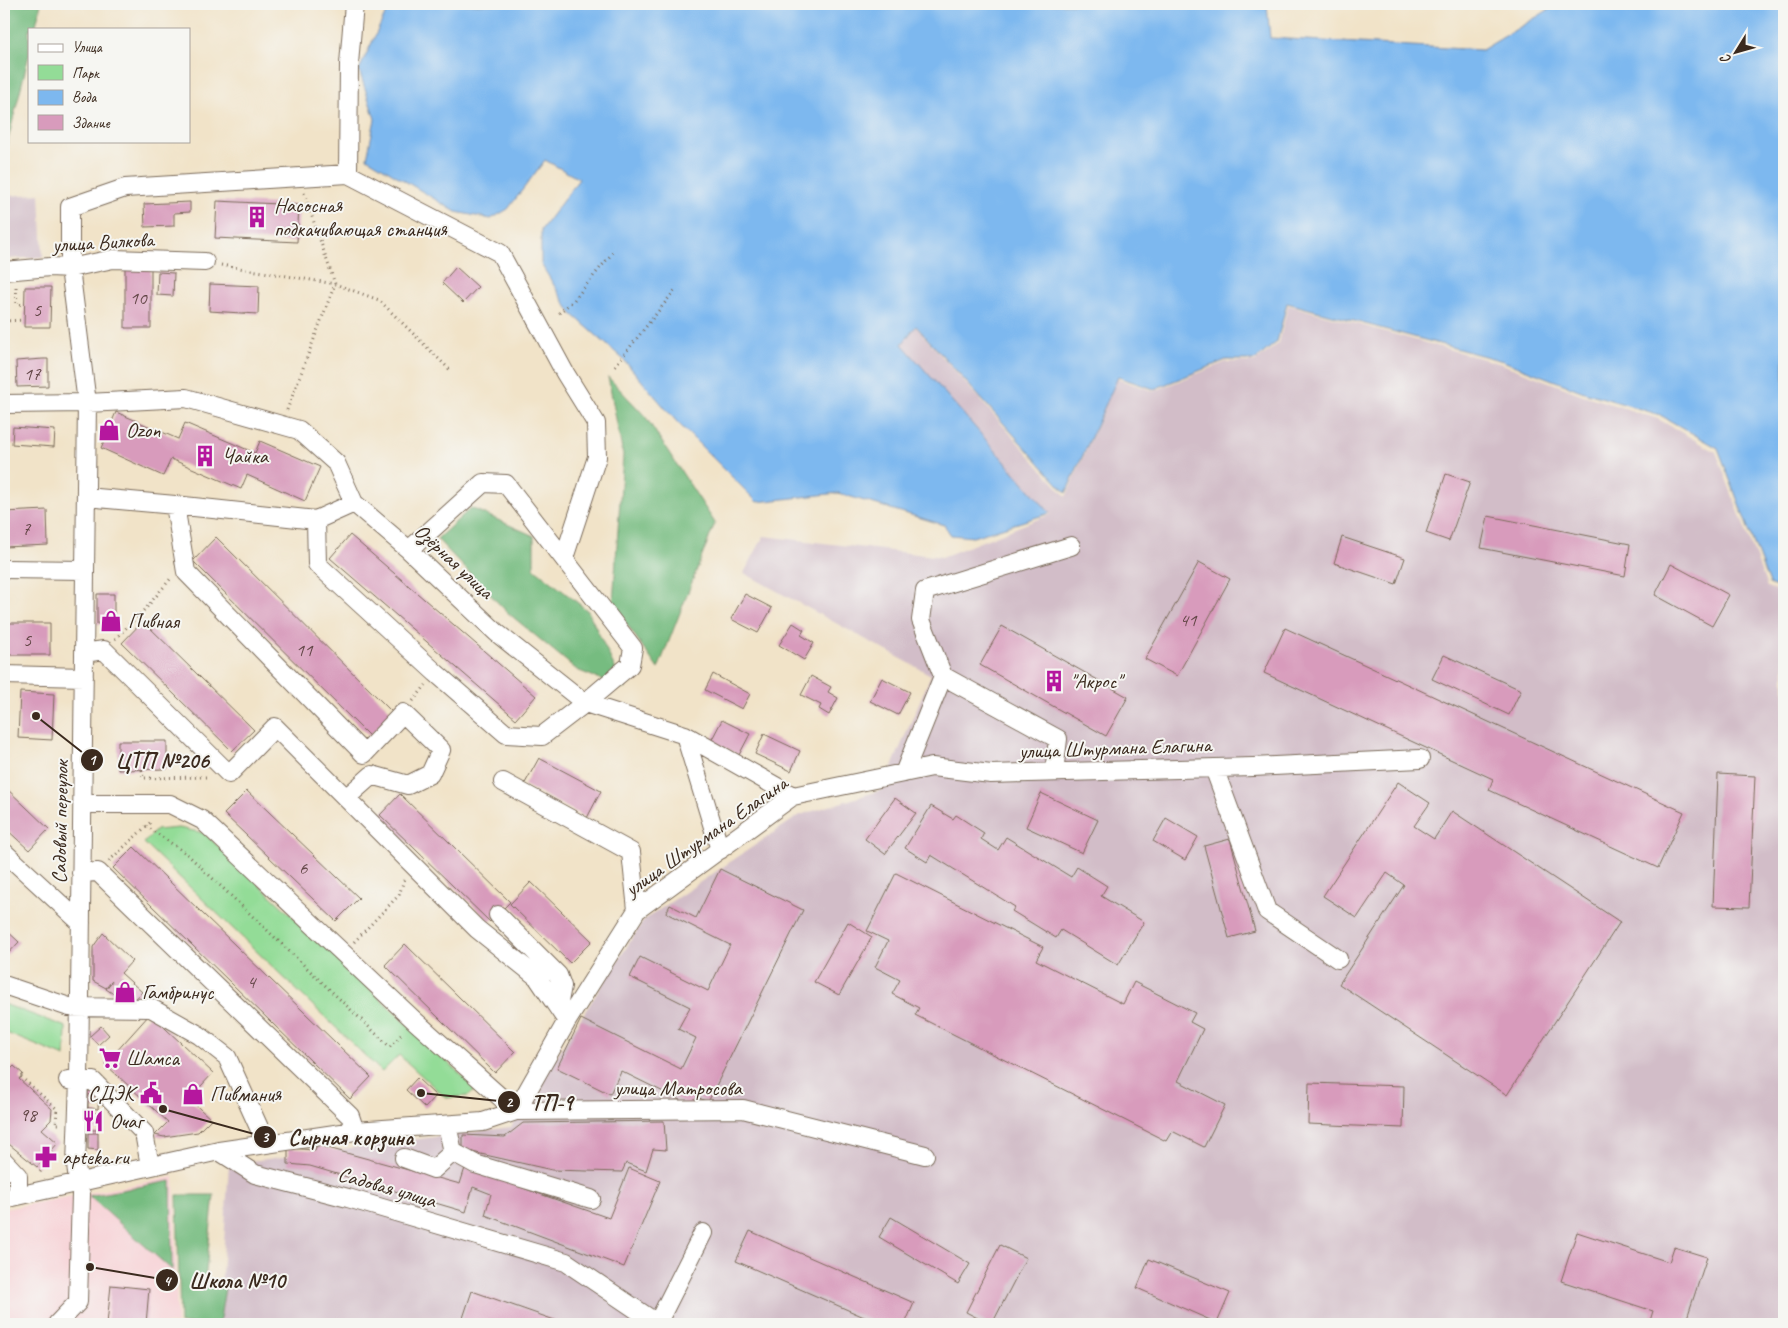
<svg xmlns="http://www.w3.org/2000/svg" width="1788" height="1328" viewBox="0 0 1788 1328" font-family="Caveat,sans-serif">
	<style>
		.built { fill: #f7cfd4 }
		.industrial { fill: #d2bdc8 }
		.green { fill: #93dc97; stroke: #67835a }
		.forest { fill: #76bc80; stroke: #58734f }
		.water { fill: #7db8ef; stroke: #5c7186 }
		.building { fill: #d89bbc }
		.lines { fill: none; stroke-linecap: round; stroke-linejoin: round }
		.minor-casing { stroke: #7b6b5a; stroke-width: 20 }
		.path { stroke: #7b6b5a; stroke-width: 3; stroke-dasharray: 1 4; stroke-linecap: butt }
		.minor { stroke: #fff; stroke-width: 18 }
		.labels { text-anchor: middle; stroke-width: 4; stroke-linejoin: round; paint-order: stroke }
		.number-label { font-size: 19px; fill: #624646 }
		.poi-label { font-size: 21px; fill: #3b2a1e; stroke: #f6f6f2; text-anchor: start }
		.street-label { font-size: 21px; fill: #3b2a1e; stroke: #f6f6f2 }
		.leader { fill: none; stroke: #3b2a1e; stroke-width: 2 }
		.callout-dot { fill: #3b2a1e; stroke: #f6f6f2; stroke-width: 2 }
		.mark-label { font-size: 15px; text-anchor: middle; font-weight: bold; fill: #fff }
		.callout-label { font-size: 22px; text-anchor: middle; font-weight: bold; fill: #3b2a1e; stroke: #f6f6f2; stroke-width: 4; stroke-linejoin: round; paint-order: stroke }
	</style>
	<rect width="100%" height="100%" fill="#f6f6f2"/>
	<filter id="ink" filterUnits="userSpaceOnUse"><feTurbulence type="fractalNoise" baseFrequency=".02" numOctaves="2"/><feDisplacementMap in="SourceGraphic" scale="10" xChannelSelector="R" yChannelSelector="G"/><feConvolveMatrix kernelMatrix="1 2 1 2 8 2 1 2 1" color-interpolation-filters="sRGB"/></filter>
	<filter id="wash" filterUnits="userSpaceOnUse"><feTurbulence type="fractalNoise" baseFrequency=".0096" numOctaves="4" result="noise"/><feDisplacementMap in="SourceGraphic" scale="20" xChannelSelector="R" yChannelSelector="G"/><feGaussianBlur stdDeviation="1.12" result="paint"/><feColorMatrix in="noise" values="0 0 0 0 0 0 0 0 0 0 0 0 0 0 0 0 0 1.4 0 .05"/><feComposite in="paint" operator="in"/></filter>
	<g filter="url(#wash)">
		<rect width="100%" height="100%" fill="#f1e3c8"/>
		<!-- built -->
		<path class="built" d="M174,1177l3,147h-173v-115z"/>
		<!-- industrial -->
		<path class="industrial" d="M40,194l3,63 -39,2v-63z
			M1288,305l214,59 81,31 75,24 58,33 51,135 17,7v730h-1551l-14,-3 10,-157 282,-37 133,-207 156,-105 82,-25 49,-115 -187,-102 20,-37 178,21 109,-43 -149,-170 14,-17 150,170 51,-118 37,12 72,-29h29l24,-19z"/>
		<!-- green -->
		<path class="green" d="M179,828l25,5 272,256 -8,7 -22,2 -47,-43 -17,17 -238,-229 12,-13z
			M4,1004l62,23 -1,30 -61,-25z"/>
		<!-- forest -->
		<path class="forest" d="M4,4h37l-6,25h-6v26l-25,101z
			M608,377l37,39 70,107 -57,146 -45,-65 10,-149z
			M471,508l63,28v32l54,43 37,78 -48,-19 -70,-58 -70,-73z
			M171,1181l1,89 -83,-74z
			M177,1195h37l-9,85 21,2 -7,42h-39z"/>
		<!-- water -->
		<path class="water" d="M390,4h877l3,34 212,12 76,-46h226v586l-15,-6 -51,-136 -58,-33 -76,-23 -81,-31 -216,-58 -10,39 -22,18h-29l-72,29 -36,-12 -52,116 -150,-167 -14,18 148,169 -77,24 -22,-2 -7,-10 -106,-32 -81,9 -80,-80 -54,-63 -52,-46 -30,-49v-34l38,-51 -34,-19 -37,49 -17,10 -35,-7 -89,-54 8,-39 -16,-49z"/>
		<g id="blocks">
			<!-- building -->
			<path class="building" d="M217,201l82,4 -2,37 -82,-4z
				M190,202v10l-16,1v13l-29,1 -1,-23z
				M125,266h26v62h-26z
				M456,267l22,20 -15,16 -21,-20z
				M158,272l16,1 -1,23 -16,-1z
				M210,284l49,2 -1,28 -49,-3z
				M25,287h26l-1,40h-26z
				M43,359h5v27l-31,1 -1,-26z
				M116,412l62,27 7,-16 70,30 5,-12 60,26 -15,34 -58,-26 -6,14 -70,-30 -8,17 -62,-28z
				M13,427l42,3 -1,17 -42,-3z
				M1446,474l24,8 -21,59 -23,-8z
				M47,510l1,35 -44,2v-35z
				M1488,516l142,28 -5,32 -144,-28z
				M350,535l186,161 -20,23 -186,-161z
				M216,537l177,176 -24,23 -176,-175z
				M1342,537l63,21 -9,26 -62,-21z
				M1199,562l31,17 -53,97 -32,-17z
				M1671,564l58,31 -17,31 -57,-31z
				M97,594h17v30h-17z
				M745,594l27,14 -14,25 -27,-14z
				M143,621l111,109 -22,21 -110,-108z
				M4,623h46v32h-46z
				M793,623l11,7 -3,5 13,8 -10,17 -25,-15z
				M1002,626l126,71 -22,39 -126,-71z
				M1285,628l399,184 -26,56 -169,-78 4,-11 -229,-106z
				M1444,655l77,35 -12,25 -77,-36z
				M713,674l37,20 -8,15 -37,-19z
				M811,676l20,11 -3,5 10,6 -9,17 -10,-6 2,-4 -20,-10z
				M882,678l28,14 -12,23 -28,-14z
				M20,692l34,2 -2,46 -34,-2z
				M722,720l28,14 -11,21 -28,-14z
				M764,734l36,17 -9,20 -36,-17z
				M118,741h49v28l-49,1z
				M539,758l62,33 -14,27 -63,-33z
				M1718,774l37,2 -6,131 -36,-1z
				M1398,782l32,21 -16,23 20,13 18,-28 168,111 -113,173 -168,-111 65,-99 -17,-12 -30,45 -34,-22z
				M4,786l45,43 -20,21 -25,-23z
				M247,791l112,107 -23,23 -112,-107z
				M1041,793l57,27 -16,33 -56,-26z
				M400,794l110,108 -20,20 -110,-107z
				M895,798l21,15 -31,41 -20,-15z
				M931,806l22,13 3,-4 28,18 -3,6 17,11 8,-13 65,40 6,-10 30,19 -6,10 43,26 -26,43 -57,-35 -5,8 -44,-27 3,-4 -84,-52 -4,7 -22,-14z
				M1166,818l32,19 -13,23 -32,-19z
				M1230,839l25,92 -26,7 -25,-92z
				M134,847l237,230 -21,22 -237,-231z
				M720,869l83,41 -95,192 -11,-5 -5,9 -71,-35 -11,23 -53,-26 24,-49 100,50 15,-31 -18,-9 12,-22 -60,-30 10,-20 68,34 22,-46 -64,-32 4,-8 26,13z
				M896,873l147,74 -7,13 87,44 11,-22 61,31 -5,9 13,7 -25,52 47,24 -21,42 -32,-16 -6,10 -251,-126 4,-7 -27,-14 8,-14 -25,-13 13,-26 -21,-10z
				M531,882l61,59 -22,22 -60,-59z
				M848,922l24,15 -33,58 -25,-13z
				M4,928l15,14 -15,16z
				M103,933l29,28 -11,12 21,19 -12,13 -24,-16 6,-8 -6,7 -13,-7v-34z
				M405,944l110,108 -20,21 -110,-108z
				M150,1014l63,59 -24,26 22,20 -13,13 -34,5 -9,-2 13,-13 -63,-58z
				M101,1026l8,9 -11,10 -8,-9z
				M4,1066l5,5 5,-5 9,8 -4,5 33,30 -1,11 -9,9 16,14 -21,24 -33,-27z
				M417,1078l19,18 -11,12 -19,-18z
				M1309,1083l95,3 -1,42 -95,-4z
				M88,1091l11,1 -1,17 -10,-1z
				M88,1113h10v17h-10z
				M664,1121l2,29 -13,-1 -7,22 -20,-8 -4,9 -70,-2 -89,-20v-15l42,2 18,-14z
				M88,1133h10v17l-10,-1z
				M317,1145l143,39 5,-16 144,50 20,-50 31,13 -36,86 -139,-52 6,-21 -18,-7 -7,25 -156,-46 -22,-2v-16l27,2z
				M891,1217l79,47 -12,20 -79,-47z
				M750,1231l164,72 -9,21h-25l-144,-63z
				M1577,1232l92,30 5,-15 33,10 -22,67h-36l4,-13 -92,-30z
				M1000,1245l26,13 -34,66h-3l-23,-12z
				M1149,1259l81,34 -13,30 -80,-35z
				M111,1285l38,4 -3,35h-39z
				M472,1291l94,33h-105z"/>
		</g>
	</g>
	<g filter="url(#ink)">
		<use href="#blocks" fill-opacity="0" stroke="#7b6b5a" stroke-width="1"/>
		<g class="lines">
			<!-- minor casing -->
			<g class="minor-casing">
				<path id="minor" d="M348,174l152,79 65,120 31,50 1,34 -33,101
					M348,174l1,-110 5,-60
					M4,271l46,-4 20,1 43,-9 92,3
					M4,404l83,-1 99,-5 113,32 37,33 18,40 55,47 88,83 88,70 100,32 108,61
					M86,497l89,8 141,15 1,44 119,109 70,61 36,2 43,-33 45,-38 3,-17 -127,-164 -23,-1 -74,67
					M175,505l11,67 178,182 39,-41 38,37 -11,24 -22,11 -36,-10 -26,23
					M316,520l38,-17
					M4,569l81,1
					M84,653l20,-3 125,124 46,-47 202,202 60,48 30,44
					M4,675l80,2
					M943,676l-22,-56 4,-29 146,-45
					M685,735l35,115
					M1214,768l53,143 71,48
					M904,773l39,-97 115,63 -4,33
					M503,782l128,70 6,58
					M82,804h88l32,16 213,201 101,90
					M4,852l77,71
					M81,873l17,-1 252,244 5,15
					M498,915l60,60 4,11 -4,21
					M4,985l65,22 82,1 48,27 28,22 39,86
					M68,1080l25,1 51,52 6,33
					M516,1111l51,-90 70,-111 156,-114 139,-29 59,7 262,-7 167,-8
					M447,1125l6,27 22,12 116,35
					M219,1151l36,23 93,24 218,64 92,62
					M404,1158l30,11 19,-17
					M4,1161l14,15v20
					M78,1182l-2,-18 3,-84 8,-677 -17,-135v-61l55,-19 223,-14
					M4,1199l215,-48 136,-20 128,-9 33,-11 227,-2 182,46
					M57,1324l21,-22 3,-108
					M657,1324l46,-91"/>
			</g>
			<!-- path -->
			<path class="path" d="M221,265l114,19 44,16 71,70
				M16,287l1,17 7,1
				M559,313l15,-13 40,-49
				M4,321l20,-1
				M615,366l60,-76
				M287,410l48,-126 -31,-91
				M115,639l32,-32 25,-30
				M413,701l13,-16
				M142,770l1,8 65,-1
				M146,826l41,28 203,193 13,-14
				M109,861l43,-40
				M354,942l45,-47 5,-15
				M21,1077l36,32 -1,15h4
				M40,1172l15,-17 -4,-4"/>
			<!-- minor -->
			<use href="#minor" class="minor"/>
		</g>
	</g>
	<!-- icons -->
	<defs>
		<g id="building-bare" transform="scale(1.725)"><path d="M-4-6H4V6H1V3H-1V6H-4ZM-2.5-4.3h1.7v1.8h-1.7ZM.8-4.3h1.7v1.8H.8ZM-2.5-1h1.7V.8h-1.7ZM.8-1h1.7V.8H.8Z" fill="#b5179e" stroke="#f6f6f2" stroke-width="2.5" paint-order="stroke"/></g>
		<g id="shop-bare" transform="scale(1.725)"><path d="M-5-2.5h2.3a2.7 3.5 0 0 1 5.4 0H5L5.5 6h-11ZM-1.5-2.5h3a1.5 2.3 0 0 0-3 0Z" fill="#b5179e" stroke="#f6f6f2" stroke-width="2.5" paint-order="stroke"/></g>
		<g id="supermarket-bare" transform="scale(1.725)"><path d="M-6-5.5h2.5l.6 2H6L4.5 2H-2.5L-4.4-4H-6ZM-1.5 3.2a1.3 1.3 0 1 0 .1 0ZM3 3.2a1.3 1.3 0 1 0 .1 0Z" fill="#b5179e" stroke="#f6f6f2" stroke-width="2.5" paint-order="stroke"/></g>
		<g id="civic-bare" transform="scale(1.725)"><path d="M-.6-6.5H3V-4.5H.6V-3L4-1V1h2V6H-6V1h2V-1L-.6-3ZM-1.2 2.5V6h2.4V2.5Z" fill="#b5179e" stroke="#f6f6f2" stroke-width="2.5" paint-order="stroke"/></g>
		<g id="restaurant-bare" transform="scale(1.725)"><path d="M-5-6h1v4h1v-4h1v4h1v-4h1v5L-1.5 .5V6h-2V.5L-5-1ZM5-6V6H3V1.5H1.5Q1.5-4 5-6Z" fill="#b5179e" stroke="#f6f6f2" stroke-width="2.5" paint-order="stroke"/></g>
		<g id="pharmacy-bare" transform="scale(1.725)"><path d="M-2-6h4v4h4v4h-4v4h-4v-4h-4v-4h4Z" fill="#b5179e" stroke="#f6f6f2" stroke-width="2.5" paint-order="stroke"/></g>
	</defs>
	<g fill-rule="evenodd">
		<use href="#building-bare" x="257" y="217"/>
		<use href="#shop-bare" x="109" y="430"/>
		<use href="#building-bare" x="205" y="456"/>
		<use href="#shop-bare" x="111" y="621"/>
		<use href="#building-bare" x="1054" y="681"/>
		<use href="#shop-bare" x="125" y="992"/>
		<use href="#supermarket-bare" x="110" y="1058"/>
		<use href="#civic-bare" x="151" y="1093"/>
		<use href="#shop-bare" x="193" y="1094"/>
		<use href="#restaurant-bare" x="93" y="1121"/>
		<use href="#pharmacy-bare" x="46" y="1157"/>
	</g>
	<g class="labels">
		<!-- number labels -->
		<g class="number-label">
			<text x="138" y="304">10</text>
			<text x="37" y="316">5</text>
			<text x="32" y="380">17</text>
			<text x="26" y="535">7</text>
			<text x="1188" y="626">41</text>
			<text x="27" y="646">5</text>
			<text x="304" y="656">11</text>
			<text x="303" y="874">6</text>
			<text x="251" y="988">4</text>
			<text x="28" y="1121">98</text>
		</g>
		<!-- poi labels -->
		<g class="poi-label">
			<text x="274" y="212">Насосная<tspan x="274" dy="24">подкачивающая станция</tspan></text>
			<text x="126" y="437">Ozon</text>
			<text x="222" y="463">Чайка</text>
			<text x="128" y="628">Пивная</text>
			<text x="1070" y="688">"Акрос"</text>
			<text x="142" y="999">Гамбринус</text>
			<text x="126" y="1065">Шамса</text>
			<text x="134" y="1100" text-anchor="end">СДЭК</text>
			<text x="210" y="1101">Пивмания</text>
			<text x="110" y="1128">Очаг</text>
			<text x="62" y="1164">apteka.ru</text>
		</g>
		<!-- street labels -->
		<g class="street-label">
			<text transform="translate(103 242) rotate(-3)" y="7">улица Вилкова</text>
			<text transform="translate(454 561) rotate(43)" y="7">Озёрная улица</text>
			<text transform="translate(1115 748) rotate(-2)" y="7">улица Штурмана Елагина</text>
			<text transform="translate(60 822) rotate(-89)" y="7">Садовый переулок</text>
			<text transform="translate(706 836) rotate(-35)" y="7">улица Штурмана Елагина</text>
			<text x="678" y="1095">улица Матросова</text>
			<text transform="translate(387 1187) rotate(16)" y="7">Садовая улица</text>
		</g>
	</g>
	<!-- callouts -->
	<path class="leader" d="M36 716L92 760M421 1093L509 1102M163 1109L265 1137M90 1267L167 1280"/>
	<g class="callout-dot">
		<circle cx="36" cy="716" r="5"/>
		<circle cx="421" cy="1093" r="5"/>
		<circle cx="163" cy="1109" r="5"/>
		<circle cx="90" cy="1267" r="5"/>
		<circle cx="92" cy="760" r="12"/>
		<circle cx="509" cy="1102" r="12"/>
		<circle cx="265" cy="1137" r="12"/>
		<circle cx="167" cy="1280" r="12"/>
	</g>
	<g class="mark-label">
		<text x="92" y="765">1</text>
		<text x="509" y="1107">2</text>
		<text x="265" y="1142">3</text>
		<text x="167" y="1286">4</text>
	</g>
	<g class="callout-label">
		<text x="162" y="768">ЦТП №206</text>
		<text x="552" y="1110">ТП-9</text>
		<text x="351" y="1145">Сырная корзина</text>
		<text x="237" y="1288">Школа №10</text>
	</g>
	<!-- margin -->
	<rect width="1788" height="1328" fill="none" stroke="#f6f6f2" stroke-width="20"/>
	<!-- legend -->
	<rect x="28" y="28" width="162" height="115" fill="#f6f6f2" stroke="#aba49d"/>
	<rect x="38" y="44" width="25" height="8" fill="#ffffff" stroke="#aba49d"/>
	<text x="72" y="52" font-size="15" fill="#3b2a1e">Улица</text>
	<rect x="38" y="65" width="25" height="15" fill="#93dc97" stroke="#aba49d"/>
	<text x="72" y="78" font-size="15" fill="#3b2a1e">Парк</text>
	<rect x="38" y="90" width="25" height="15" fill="#7db8ef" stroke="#aba49d"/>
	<text x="72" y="102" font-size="15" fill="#3b2a1e">Вода</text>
	<rect x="38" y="115" width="25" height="15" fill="#d89bbc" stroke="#aba49d"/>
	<text x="72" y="128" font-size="15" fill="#3b2a1e">Здание</text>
	<!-- north arrow -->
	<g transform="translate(1736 52) rotate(233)" stroke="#f6f6f2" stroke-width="4" paint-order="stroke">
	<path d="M0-4L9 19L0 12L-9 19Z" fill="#3b2a1e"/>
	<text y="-8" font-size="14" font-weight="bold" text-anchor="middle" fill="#3b2a1e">С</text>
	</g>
</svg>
